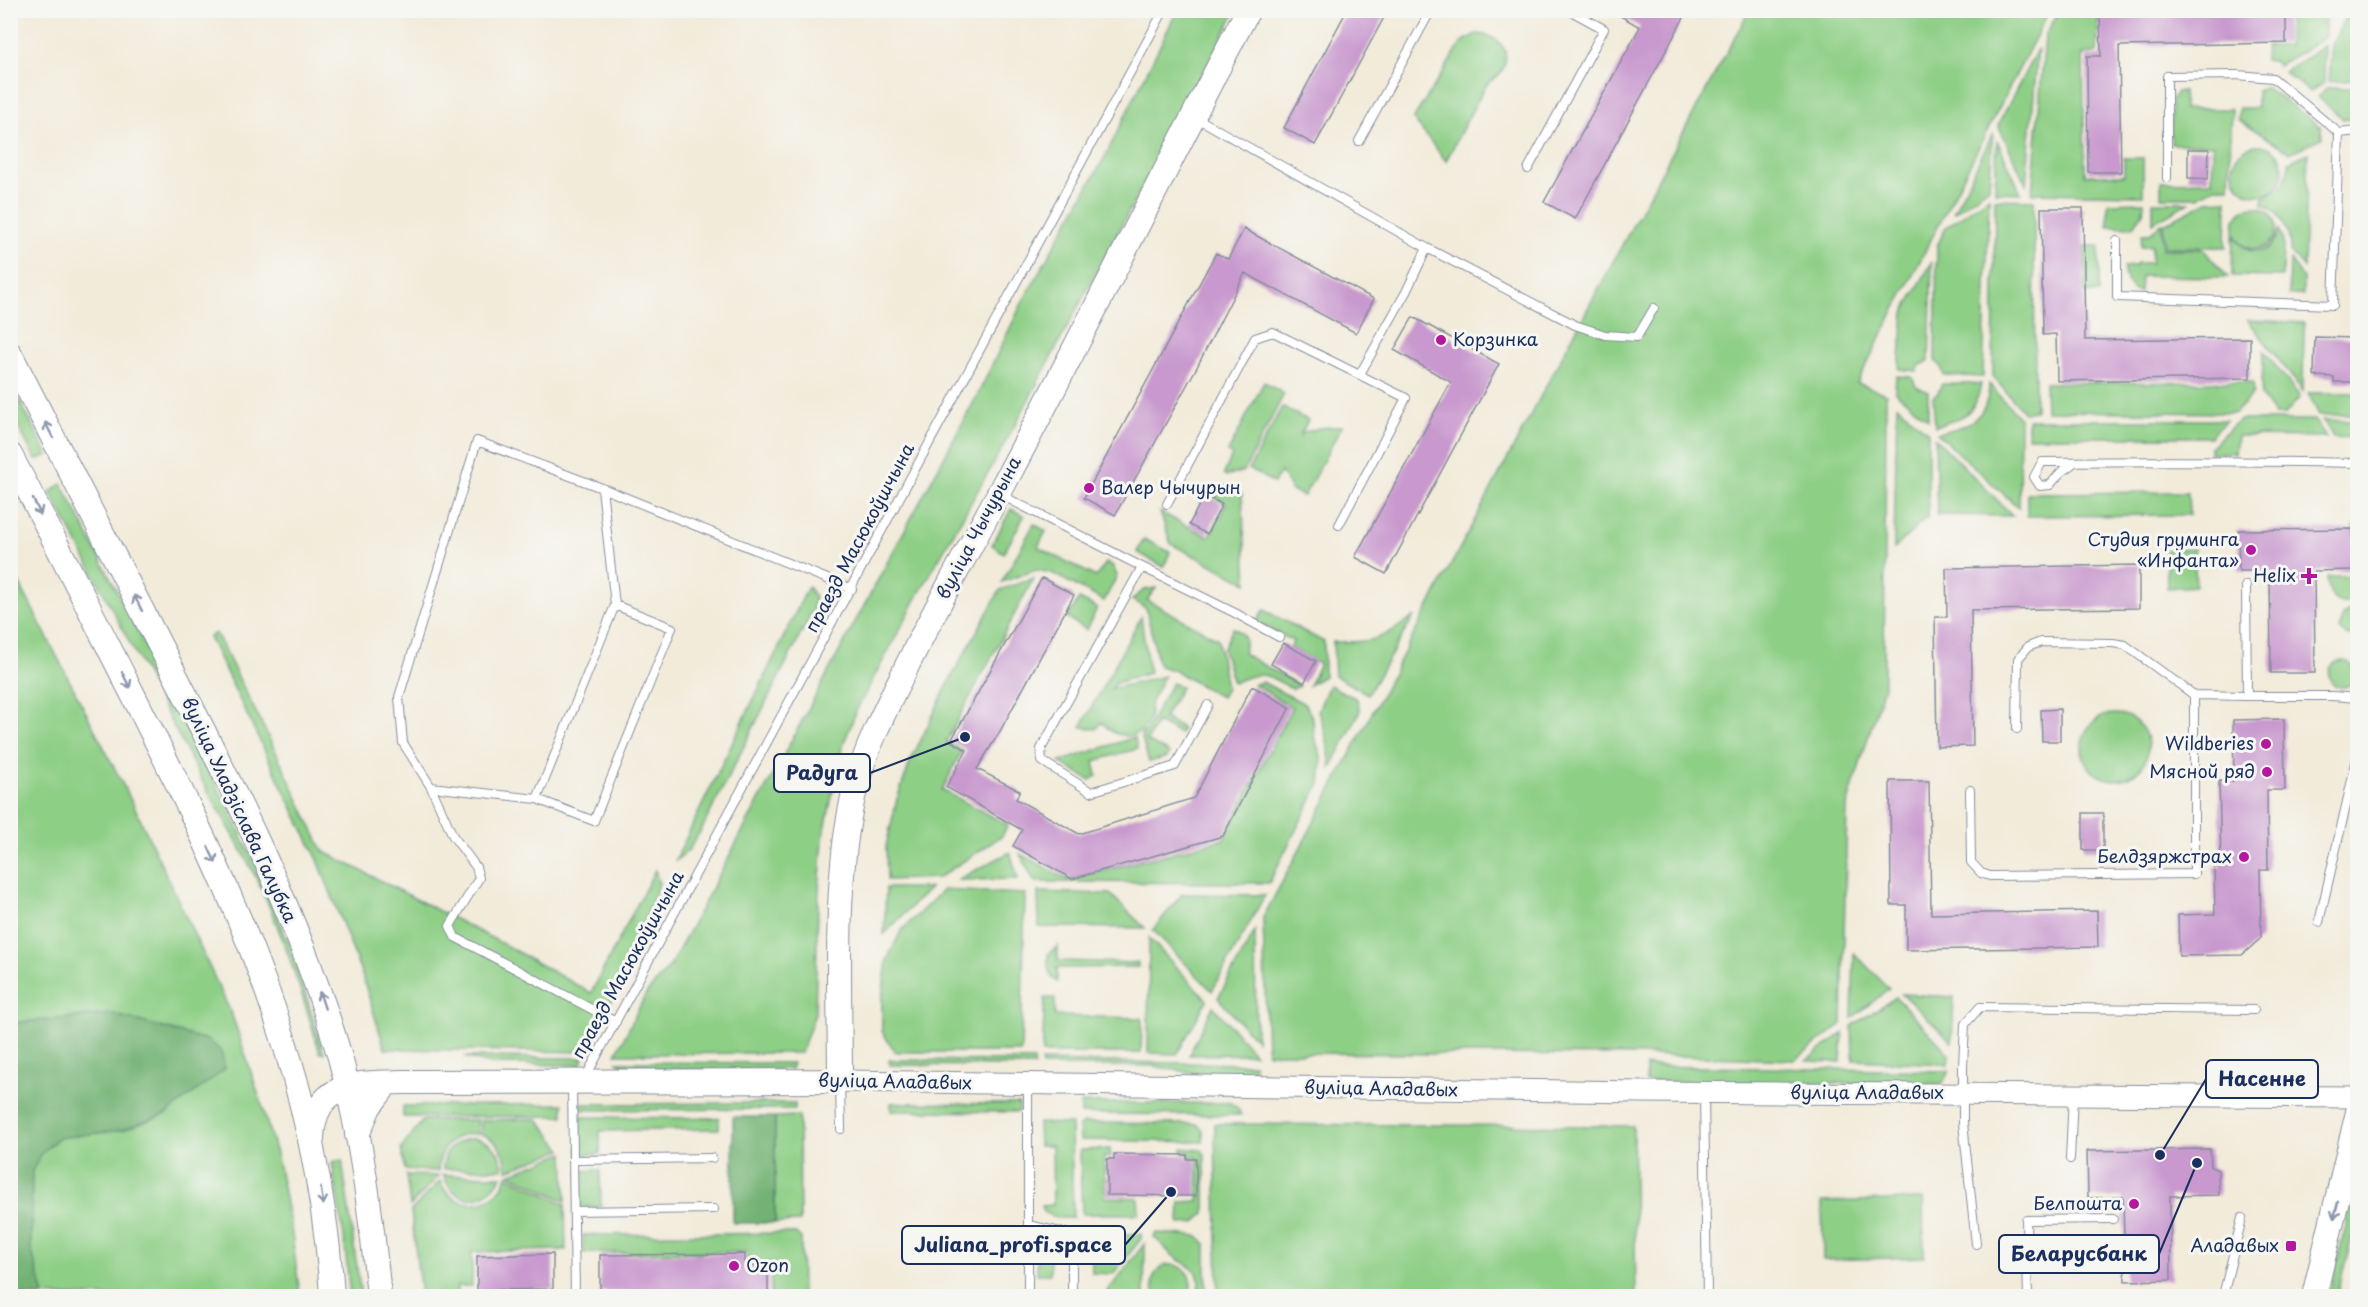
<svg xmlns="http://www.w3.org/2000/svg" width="2368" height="1307" viewBox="0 0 2368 1307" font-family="'Playpen Sans',sans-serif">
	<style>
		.green { fill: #8ecf86; stroke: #547f72; stroke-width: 1.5 }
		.forest { fill: #72b273; stroke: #467068; stroke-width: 1.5 }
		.building { fill: #c898ce }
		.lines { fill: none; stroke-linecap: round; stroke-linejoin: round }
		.service-casing { stroke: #868d9c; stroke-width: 10 }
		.tertiary-casing { stroke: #868d9c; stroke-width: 23 }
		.secondary-casing { stroke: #868d9c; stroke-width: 26 }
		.service { stroke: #fff; stroke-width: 8 }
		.tertiary { stroke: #fff; stroke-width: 21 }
		.secondary { stroke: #fff; stroke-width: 24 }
		.oneway { stroke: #8d97ae }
		.poi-dot { fill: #b5179e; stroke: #f6f6f2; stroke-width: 2 }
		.labels { text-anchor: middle; stroke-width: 6; stroke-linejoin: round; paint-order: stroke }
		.poi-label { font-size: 18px; fill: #1b2f5e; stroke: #f6f6f2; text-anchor: end }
		.street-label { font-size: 18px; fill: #1b2f5e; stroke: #f6f6f2 }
		.leader { fill: none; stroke: #1b2f5e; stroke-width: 2 }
		.callout-dot { fill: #1b2f5e; stroke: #f6f6f2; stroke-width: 2 }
		.callout { fill: #f6f6f2; stroke: #1b2f5e; stroke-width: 2 }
		.callout-label { font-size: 20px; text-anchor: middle; font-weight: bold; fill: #1b2f5e }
	</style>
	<rect width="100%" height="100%" fill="#f6f6f2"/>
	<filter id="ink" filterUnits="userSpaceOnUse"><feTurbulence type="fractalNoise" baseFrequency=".0167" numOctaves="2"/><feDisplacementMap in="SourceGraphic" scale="12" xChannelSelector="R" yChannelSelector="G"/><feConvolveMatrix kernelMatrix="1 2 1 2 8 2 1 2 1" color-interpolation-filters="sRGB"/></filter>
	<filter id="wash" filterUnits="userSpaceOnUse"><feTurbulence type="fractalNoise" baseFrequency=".008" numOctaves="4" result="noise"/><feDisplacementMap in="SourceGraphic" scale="24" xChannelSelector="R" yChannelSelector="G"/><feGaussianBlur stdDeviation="1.35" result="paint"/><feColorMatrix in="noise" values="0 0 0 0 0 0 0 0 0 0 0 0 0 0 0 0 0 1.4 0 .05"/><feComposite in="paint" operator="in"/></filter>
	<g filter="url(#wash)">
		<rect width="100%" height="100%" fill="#f2ebda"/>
		<!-- green -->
		<path class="green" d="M2289,10l36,1v26l-47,29 -5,-5 -8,-1 1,-14h22z
			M2350,10l7,1 -3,69 -25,2 3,-39z
			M1177,11h59l-222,416 -94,165 -63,117 -15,39 -19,91 -5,64 -3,110 -14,40 -185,1 30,-60 24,-28 308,-572 45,-93 84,-148z
			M1749,11h300l-192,372 29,11 -2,292 -37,120 -5,218 -47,36 -147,-5 -381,-2 -4,-135 306,-575z
			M2059,11h40l-2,42 -14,1 2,121h39v-17h19v37l-111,-2 13,-157z
			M1476,34c18,0 35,13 28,32 -3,11 -13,12 -18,20 -15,24 -27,50 -40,75l-33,-42 49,-77z
			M2325,45l-1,38 -14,9 -26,-20z
			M2038,48l-12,136 -28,-59z
			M2265,87l56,40 1,11 -32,15 -52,-34 1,-11h18v-17z
			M2327,88h27v32l-11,-1 -25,-22z
			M2183,91l1,18h48l-3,78h-14l-17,10h-37v-15l51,-1 1,-36 -42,-1v-43l6,-9z
			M1993,133l-4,54 -36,26z
			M1997,140l24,53 -26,-1z
			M2233 170a25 25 0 1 1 50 0a25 25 0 1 1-50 0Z
			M2308,153l-4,115 -14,-16c1,-16 -9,-43 -27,-48l1,-7c18,-9 24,-15 25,-35z
			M1989,197l-6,180 -39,-2 -4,-10 -5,-4 2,-115 9,-19z
			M1995,199l39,1 1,211 -11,1 -31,-35z
			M2227,200l-1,47h-62v-23l43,-23z
			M2144,202l-1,11 -10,14 -25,-1v-23z
			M2153,202h36l-36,21z
			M2234 228a21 21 0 1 1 42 0a21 21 0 1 1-42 0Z
			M2162,224v25h41l25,28 -87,-1 -1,16 -8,-2 -8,-16v-7l12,-1 1,-3h14l1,-17h-11l1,-12h6z
			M2279,230l4,11 -1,36 -50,-1 1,-41c15,23 37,22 46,-5z
			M2085,246h14v47h-13z
			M2290,260l13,18v17h-14z
			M1932,262l-3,99 -10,5 -2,5 -18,-2 5,-57z
			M2248,320l56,3 -1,68z
			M2264,351l36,46 -16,18h-9l-14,-19z
			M1896,376l16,1 4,9 12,6v27l-33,-27z
			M10,382l38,73 -12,5 -25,-47z
			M1264,382l20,12 -40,77 -18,5 -2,-2 8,-19 -4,-3z
			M2253,382v11l-18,20 -189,-2 -1,-28z
			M1942,384h39c-5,30 -19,35 -46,42l-2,-29 4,-3z
			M1989,384l31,35 -1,89 -82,-75c31,-6 52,-15 52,-49z
			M2308,393h49v22h-38z
			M1897,405l31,27v84l-34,33z
			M1282,407l26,13 -9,18 3,-5 18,-5 22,-2 -38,70 -13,-6 -10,-18 -7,11 -25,-14z
			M2028,420h198l-16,17h-182z
			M2239,420h76l11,17 -89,-1 -2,17h-25v-6z
			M2323,420l34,1v17l-24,-1z
			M1935,438l78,78 -76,-1z
			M62,484l172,335 34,73 23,56 33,105h-4c-17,-57 -36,-117 -62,-171 -21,-44 -48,-84 -70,-128 -46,-87 -91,-175 -138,-262z
			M1224,486l18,8 5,89 -76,-39 -11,-32 49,25 17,-33 -19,-11z
			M2188,492l1,23 -162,1v-23z
			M1011,509l13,7 -20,37 -12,-8z
			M1034,524l12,7 -8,16 58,30 10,-14 7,3 4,10 -13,25 -52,-28 -16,-3 -34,12z
			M2354,526h4l-1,62 -6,13c-19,6 -22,-8 -24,-24l28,-2z
			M1144,539l26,13 -6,15 -27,-15z
			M2194,549l2,37 -29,2 -1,-38z
			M10,565l124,241 98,209 28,84 17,58 15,77 8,62h-289z
			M1034,578l-88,164 16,9 -20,39 66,35 -6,11 -64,42 -51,2 -1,-34 11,-47 14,-39 41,-84 48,-86z
			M808,587l7,10 -2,13 -110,217 -15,24 -13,10z
			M1156,588l-9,12 71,39 8,49 -5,9 -48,-27 -14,-4 -13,-58 -14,-8 12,-10z
			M1079,599l18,9 -10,22 -20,-12z
			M1264,610l60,32v34l-15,9 11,-21 -29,-16 2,-7 -37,-19z
			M2349,611l8,1v25l-11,-2 -6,-6 2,-13z
			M1414,616l-46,78 -33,-18 -2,-34c42,0 46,-1 81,-26z
			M1141,617l8,56 -33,10 -5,6 53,-13c-4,9 -9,17 -13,26 -2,6 0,13 -3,19 -10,22 -34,17 -46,1l-6,7 -15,-2z
			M1233,628c14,6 13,13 11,26l56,32 -7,3c-29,-15 -29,-20 -60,-6l-10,-34z
			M216,633l60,119 47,99 180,93 88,49 64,-123 4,14 -49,120 -23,48 -202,-3 -24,-77 -43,-112 -109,-223z
			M2329 674a13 13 0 1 1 26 0a13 13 0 1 1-26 0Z
			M1262,682l43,22 8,15 1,17 8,23 -2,24 -51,100 -234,-1 -15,-28 49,26 155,-41 68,-132 -38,-23z
			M1172,683l9,4 -17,31 19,10 -3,6 -23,-12 -10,19 22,12 -2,4 -18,5 -8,-27 5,-5z
			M1329,685l28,14 3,12 -29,57c-2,-18 -6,-41 -13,-57z
			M2082 747a33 33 0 1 1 66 0a33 33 0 1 1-66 0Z
			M1135,737l2,12 -43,12 3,15 -8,4 -30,-18z
			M1010,852l8,27 -61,1z
			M886,888h44l-46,46z
			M943,890l82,4 -4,158h-126l-13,-21v-32l5,-39 14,-29z
			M1038,892l72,2 35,34 -106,-1z
			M1182,894l83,1 -53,96 -59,-61z
			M1255,931l1,109 -38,-42z
			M1149,938l58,62 -30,54 -29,-1z
			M1058,946v15l80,2v4l-81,1v14c-10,-7 -9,-16 -9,-28z
			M1854,953l35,36 -37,29z
			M1902,994l52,3 -2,45z
			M1896,997l54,58 -1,9 -96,-4 -1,-34z
			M1045,998h10v18l87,2 -1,35h-99z
			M1213,1006l42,48 -66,1z
			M1843,1033l-2,29 -35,-1z
			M464,1057l120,1 -4,7 -89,-1z
			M889,1060l145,1v5h-16l-128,-1z
			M1041,1061l213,3v13l-49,-2 -52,-9h-111z
			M617,1062l176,1 -2,6h-164z
			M1646,1066l303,5v2l-7,11 -296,-2z
			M795,1103v6l-220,1v-6z
			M891,1103l128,1v8l-128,-1z
			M1081,1103h150l7,6 3,6 -160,-1z
			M563,1104v12l-160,1v-11z
			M799,1116l1,106 -25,1v-106z
			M578,1117l141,1v11l-119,2v23l-22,1z
			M538,1119l24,31 -55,20c-1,-18 -9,-30 -26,-36v-14z
			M423,1120h55v14c-24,-2 -39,13 -40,37l-33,-1 -4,-21z
			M1038,1123l33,1 2,94h-16l-13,-6 -2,-6 11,-1 -1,-59h-13z
			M1084,1123l113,1 6,7v11l-123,-2 -1,-14z
			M1215,1124l418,2 3,170h-418z
			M474,1138c17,3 27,13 29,31h-60c0,-20 13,-29 31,-31z
			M1182,1148l20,2 3,6v57l-11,10 -15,1 1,-22 18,-1v-43l-9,-1v-4l-7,-1z
			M1110,1149l1,7 -7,1 1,40 33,1 1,16h-57l-2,-64z
			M564,1153l2,48 -57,-27z
			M342,1160l19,136h-11l-6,-58 -12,-76z
			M600,1170l1,37h-22v-36z
			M406,1175l33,1 -29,30z
			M443,1175l59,1c-15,28 -46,32 -59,-1z
			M507,1176l58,28 1,46 -94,2v34h-15v10h-36l-10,-85 29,-30c14,33 57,28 67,-5z
			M2357,1182v39l-21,75h-8z
			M1923,1199l1,58 -101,3 -1,-58z
			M796,1233l5,5 1,58h-31v-33h-24v-11l-164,1v-18z
			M1102,1233l39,1v5l-28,35 -21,-1 -1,-31z
			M1156,1233l42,3 8,8v52h-10c8,-21 0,-27 -17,-36 -9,-5 -17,-16 -25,-23z
			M1050,1237v37h-13c1,-15 -3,-32 13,-37z
			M1145,1243l-1,53h-40z
			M1166,1265c20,-2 31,15 21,31h-31c-7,-13 -3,-25 10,-31z"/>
		<!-- forest -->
		<path class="forest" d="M113,1014l94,26 14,11 4,18 -59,45 -43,16 -65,8 -16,15 -10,18 -1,77 13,48h-33v-273z
			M733,1117h42v106h-42z"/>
		<g id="blocks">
			<!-- building -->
			<path class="building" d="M1347,10h41l-73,135 -31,-17z
				M1610,10h78l-113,209 -31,-17 96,-175z
				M2286,10v33l-167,3 2,126h-33l-1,-116h14l-1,-45z
				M2188,149h21l-1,30 -20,-1z
				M2041,208h42l2,132 165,-2v40l-193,3 -1,-47 -13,1z
				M1244,229l130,70 -18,34 -111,-60 -48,94 -82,148 -31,-17 132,-245 12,6z
				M1413,317l86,47 -113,210 -31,-17 96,-175 -57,-32z
				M2315,337l43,1v44h-24v-5l-20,-1z
				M1204,495l18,9 -15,30 -18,-9z
				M2353,529v41l-39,1 1,102h-44l-1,-102h-31l-1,-41z
				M2139,565v43l-168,2 2,136 -36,1 -2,-130h12l-1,-49z
				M1042,578l32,17 -75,138 -22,36 43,22 -4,8 63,35 115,-36 58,-112 38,21 -67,129 -151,43 -59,-33 9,-16 -76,-43 21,-37 -16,-9z
				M1283,643l33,18 -12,22 -33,-19z
				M2060,709v32h-18l-1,-31z
				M2284,719l1,71h-18l1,80h-8l1,68 -19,17 -63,1 -1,-41 37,-1 -1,-47h7l-2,-86h15l-1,-61z
				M1890,781h39l2,133 166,-3 1,36 -192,3v-45h-15z
				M2083,813h20v37h-20z
				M2210,1149l1,18 7,3 1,25 -49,1 1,84 -46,1 -2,-84 -35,1 -1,-47z
				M1114,1154l73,1v4h9v37l-89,-1v-36h7z
				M553,1254v35l-58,1v6h-18v-40z
				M745,1254v12h23v30h-33v-3l-135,-1v-37z"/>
		</g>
	</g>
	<g filter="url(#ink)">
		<use href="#blocks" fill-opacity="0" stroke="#868d9c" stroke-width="1.5"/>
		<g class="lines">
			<!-- service casing -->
			<g class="service-casing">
				<path id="service" d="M1195,117l232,131 148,77 30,10 32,2 17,-29
					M1359,141l72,-131
					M1528,169l76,-140 -35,-19
					M2167,178v-102l70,-1 36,3 66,55 19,-2
					M2117,241v56l216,8 6,-172
					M1360,374l46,-82 21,-44
					M2075,462l-15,11 -10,12 -10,1 -6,-9 8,-15c105,-1 210,-1 316,1
					M602,488l13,117
					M1001,495l141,72 -101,182 1,12 49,31 84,-26 33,-61
					M1167,504l88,-166 18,-6 133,66 -67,127
					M1142,567l93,46 44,24
					M2246,585l1,111h85l26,2
					M615,605l57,23 -78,193 -57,-22z
					M2017,729l1,-70 10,-12 13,-5 72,1 12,2 69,50 53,1
					M431,787l22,49 23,31 3,11 -29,48 5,11 161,85
					M1970,790l1,72 10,11 9,3 204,-2v-179
					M537,799l-106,-12 -28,-44 -4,-46 78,-256 125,47 250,101
					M2319,922l39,-168
					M585,1078l579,-1068
					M840,1082l1,47
					M1028,1084v141l37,8 7,9v54
					M572,1085l3,211
					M1704,1093l3,203
					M2070,1159l3,-64
					M574,1160l138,-2
					M574,1211l140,-2
					M1976,1244l-13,-121v-56l2,-43 15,-17 274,3
					M1028,1296v-71
					M2028,1296l-2,-76 87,-1
					M2223,1296l19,-78"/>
			</g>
			<!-- tertiary casing -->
			<g class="tertiary-casing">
				<path id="tertiary" d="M840,1081l801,11 717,5"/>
			</g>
			<!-- secondary casing -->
			<g class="secondary-casing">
				<path id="secondary" d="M10,354c54,105 108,210 162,315 64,125 127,249 167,385 22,78 32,161 40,242
					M10,455c41,77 79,154 119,232 102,200 189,381 203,609
					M357,1135l12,-28 13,-17
					M312,1139c2,-59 47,-56 92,-57l436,-1c0,-92 -7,-203 15,-292 10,-39 29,-77 47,-113 30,-62 64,-121 96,-181 86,-161 166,-324 250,-485
					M2314,1296l44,-184"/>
			</g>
			<!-- service -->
			<use href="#service" class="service"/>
			<!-- tertiary -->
			<use href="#tertiary" class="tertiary"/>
			<!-- secondary -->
			<use href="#secondary" class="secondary"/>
		</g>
		<!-- one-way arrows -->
		<defs><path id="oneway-shaft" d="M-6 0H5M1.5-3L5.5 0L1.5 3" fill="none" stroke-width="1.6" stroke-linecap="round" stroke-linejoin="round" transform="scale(1.5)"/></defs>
		<g class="oneway">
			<use href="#oneway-shaft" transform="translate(49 430) rotate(-117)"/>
			<use href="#oneway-shaft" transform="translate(37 507) rotate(64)"/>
			<use href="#oneway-shaft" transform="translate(138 603) rotate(-117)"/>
			<use href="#oneway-shaft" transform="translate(126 680) rotate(63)"/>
			<use href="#oneway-shaft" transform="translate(212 855) rotate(65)"/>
			<use href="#oneway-shaft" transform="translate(322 1000) rotate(-108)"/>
			<use href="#oneway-shaft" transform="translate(322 1196) rotate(81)"/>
			<use href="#oneway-shaft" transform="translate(2336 1210) rotate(104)"/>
		</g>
	</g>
	<!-- markers -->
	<g class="poi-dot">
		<circle cx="1441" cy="340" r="6"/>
		<circle cx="1089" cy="488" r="6"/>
		<circle cx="2251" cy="550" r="6"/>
		<path d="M2306 567h6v6h6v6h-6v6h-6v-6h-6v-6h6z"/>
		<circle cx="2266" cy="744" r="6"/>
		<circle cx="2267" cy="772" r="6"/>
		<circle cx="2244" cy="857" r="6"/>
		<circle cx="2134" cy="1204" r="6"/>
		<rect x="2285" y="1240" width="12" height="12" rx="3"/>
		<circle cx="734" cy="1266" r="6"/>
	</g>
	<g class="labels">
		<!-- poi labels -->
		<g class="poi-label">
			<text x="1453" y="346" text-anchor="start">Корзинка</text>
			<text x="1101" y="494" text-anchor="start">Валер Чычурын</text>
			<text x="2239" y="546">Студия груминга<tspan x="2239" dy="21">«Инфанта»</tspan></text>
			<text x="2296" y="582">Helix</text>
			<text x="2254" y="750">Wildberies</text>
			<text x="2255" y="778">Мясной ряд</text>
			<text x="2232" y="863">Белдзяржстрах</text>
			<text x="2122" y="1210">Белпошта</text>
			<text x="2279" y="1252">Аладавых</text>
			<text x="746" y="1272" text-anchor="start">Ozon</text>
		</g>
		<!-- street labels -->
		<g class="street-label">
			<text transform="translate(979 528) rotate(-62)" y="6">вуліца Чычурына</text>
			<text transform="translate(860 538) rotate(-62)" y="6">праезд Масюкоўшчына</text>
			<text transform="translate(239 810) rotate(65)" y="6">вуліца Уладзіслава Галубка</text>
			<text transform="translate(628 965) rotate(-61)" y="6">праезд Масюкоўшчына</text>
			<text transform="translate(895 1082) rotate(1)" y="6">вуліца Аладавых</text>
			<text transform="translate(1381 1089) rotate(1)" y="6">вуліца Аладавых</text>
			<text x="1867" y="1099">вуліца Аладавых</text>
		</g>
	</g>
	<!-- callouts -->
	<path class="leader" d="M965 737L870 773M2160 1155L2206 1079M1171 1192L1125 1245M2197 1163L2159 1254"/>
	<g class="callout-dot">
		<circle cx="965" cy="737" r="6"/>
		<circle cx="2160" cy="1155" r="6"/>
		<circle cx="1171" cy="1192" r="6"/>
		<circle cx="2197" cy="1163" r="6"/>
	</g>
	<g class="callout">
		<rect x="774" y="754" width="96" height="38" rx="6"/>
		<rect x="2206" y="1060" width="112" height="38" rx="6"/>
		<rect x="902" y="1226" width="223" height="38" rx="6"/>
		<rect x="1999" y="1235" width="160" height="38" rx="6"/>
	</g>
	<g class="callout-label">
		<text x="822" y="780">Радуга</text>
		<text x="2262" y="1086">Насенне</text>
		<text x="1013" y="1252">Juliana_profi.space</text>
		<text x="2079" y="1261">Беларусбанк</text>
	</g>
	<!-- margin -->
	<rect width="2368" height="1307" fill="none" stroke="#f6f6f2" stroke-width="36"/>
</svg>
